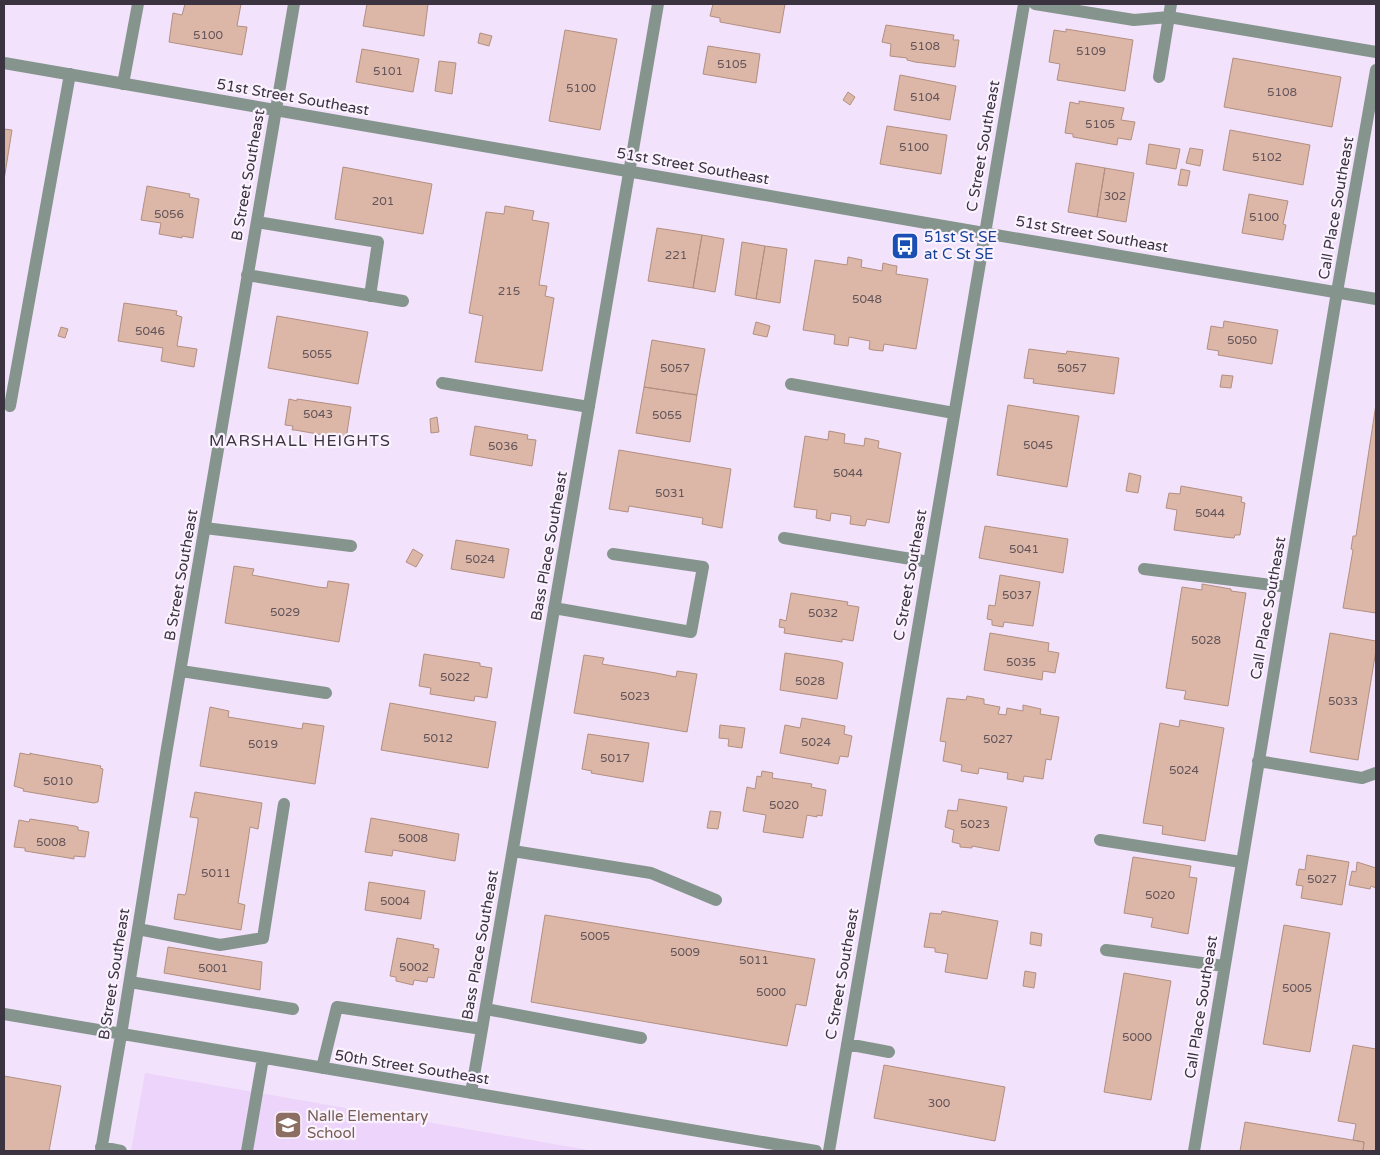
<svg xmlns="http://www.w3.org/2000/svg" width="1380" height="1155" viewBox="0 0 1380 1155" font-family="'Varela Round',sans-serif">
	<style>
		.built { fill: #edd4fa }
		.building { fill: #dcb7a8; stroke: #b28f81 }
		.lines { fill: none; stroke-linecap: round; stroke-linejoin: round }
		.minor { stroke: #85958e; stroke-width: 12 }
		.labels { text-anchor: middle; stroke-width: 4.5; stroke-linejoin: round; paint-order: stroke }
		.number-label { font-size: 12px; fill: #635459 }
		.street-label { font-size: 15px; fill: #3b333f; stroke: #fbf2ff }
		.transit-label { font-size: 15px; fill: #164399; stroke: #fbf2ff; text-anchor: start }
		.education-label { font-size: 15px; fill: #785e54; stroke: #fbf2ff; text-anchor: start }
		.neighbourhood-label { font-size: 16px; letter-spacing: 1px; fill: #3b333f; stroke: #fbf2ff }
	</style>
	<rect width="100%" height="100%" fill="#f2e2fb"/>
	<!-- built -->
	<path class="built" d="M145,1073l143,25 306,53h-463z"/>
	<!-- building -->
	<path class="building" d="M185,4h56l-4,22 10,1 -5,28 -73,-13 4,-29 9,2z
		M367,4h61l-4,32 -61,-10z
		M713,4h72l-5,29 -60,-11v-4l-10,-2z
		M886,25l68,10 -1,5h6l-4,27 -40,-5 -8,-2v-2l-17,-2 1,-12 -9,-2z
		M1066,29l67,11 -8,51 -68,-11 3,-16 -11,-2 5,-32 12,2z
		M565,30l52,9 -17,91 -51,-9z
		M480,33l12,3 -3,10 -11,-3z
		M708,46l52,8 -4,29 -53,-9z
		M362,49l57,10 -6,33 -57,-10z
		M1233,58l108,19 -9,50 -108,-20z
		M439,61l17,2 -4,31 -17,-3z
		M900,75l56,11 -6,34 -56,-10z
		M848,92l7,5 -5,8 -7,-5z
		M1079,101l45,7 -3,12 14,2 -4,18 -13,-2 -1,7 -44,-8v-3l-8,-1 5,-31 9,2z
		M887,126l60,9 -6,39 -61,-10z
		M4,129l8,1 -8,50z
		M1230,130l80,15 -7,40 -80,-15z
		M1149,144l31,5 -4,20 -30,-5z
		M1190,148l13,2 -3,16 -14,-3z
		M1076,163l29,5 -8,49 -29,-5z
		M343,167l89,17 -9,50 -88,-15z
		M1105,168l29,5 -8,49 -29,-5z
		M1181,169l9,2 -3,15 -9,-1z
		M147,186l43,8 -1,3 10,2 -6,39 -11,-2v2l-23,-4 2,-11 -20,-3z
		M1249,194l39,7 -5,23 3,1 -3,15 -41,-7z
		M505,206l29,5 -2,9 17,3 -10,62 8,1 -2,10 9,2 -12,73 -67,-9 8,-46 -14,-3 17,-101 18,2z
		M657,228l45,7 -9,53 -45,-7z
		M702,235l22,4 -9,53 -22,-4z
		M742,242l23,4 -9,53 -21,-4z
		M765,246l22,3 -7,54 -24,-4z
		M848,257l14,3 -1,7 21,4 1,-8 8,2 6,1 -1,8 32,5 -12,70 -32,-5 -1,7 -10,-1 -4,-1 1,-8 -21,-4 -1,9 -14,-2 1,-9 -32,-5 12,-70 32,5z
		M124,303l53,8 -1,4 6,2 -5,29 20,3 -3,18 -33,-6 2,-13 -45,-7z
		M277,316l91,16 -10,52 -90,-16z
		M1224,321l54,9 -6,34 -54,-9 1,-4 -12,-2 4,-23 12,2z
		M756,322l14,4 -3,11 -14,-3z
		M61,327l7,2 -3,9 -7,-2z
		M652,340l53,9 -8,46 -53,-8z
		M1029,349l37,5 1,-3 52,7 -5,36 -81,-11 1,-4 -10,-1z
		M1222,375l11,1 -2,12 -11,-1z
		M644,387l53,8 -7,47 -54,-9z
		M289,399l8,2v-2l54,8 -5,32 -51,-9h-3l1,-4 -8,-1z
		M1376,404v209l-33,-5 10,-58 -2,-1 2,-13h3z
		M1008,405l71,11 -12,71 -70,-12z
		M437,417l2,15 -8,1 -1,-14z
		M475,426l53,9 -1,4 9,1 -4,26 -62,-11z
		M829,431l16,3 -1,9 20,3 1,-8 14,3 -1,7 23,5 -12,70 -22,-4 -2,7 -15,-2 1,-8 -20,-3 -1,8 -14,-3 1,-8 -23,-3 11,-71 23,4z
		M619,450l112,19 -9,59 -20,-4 1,-6 -74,-12 -1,6 -19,-3z
		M1129,473l12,3 -3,17 -12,-2z
		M1181,486l61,11 -1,5 4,1 -5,32h-5l-1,3 -10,-1 -50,-7 3,-20 -11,-2 3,-15 11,1z
		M985,526l83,13 -5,34 -84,-15z
		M456,540l53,9 -5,29 -53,-9z
		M413,549l10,6 -7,12 -10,-5z
		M234,566l20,3 -2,6 66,12 9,1 1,-7 21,3 -10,58 -114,-19z
		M1000,575l40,7 -7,44 -29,-4 -1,5 -11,-2v-5l-5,-1 2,-14 6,1z
		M1202,584l29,5v2l15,2 -18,113 -44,-7 2,-8 -20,-3 16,-101 20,3z
		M791,593l57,9 -1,3 12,2 -6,34 -11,-2v3l-58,-9 1,-5 -6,-1 1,-8 6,2z
		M990,633l59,10 -1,8 11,2 -4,20 -12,-2 -1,9 -58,-10z
		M1330,633l46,8v9l-18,110 -48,-8z
		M785,653l53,8 5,2 -6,36 -57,-9z
		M424,654l56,9v3l12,2 -5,30 -12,-2 -1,5 -44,-7 1,-6 -12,-2z
		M584,655l20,3 -2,6 54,9 20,4 1,-6 20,3 -10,58 -113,-19z
		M967,696l17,3v5l16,3 -2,7 8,1 1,-7 16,3v-6l18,4 -1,5 19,3 -8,43 -5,-1 -3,20 -19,-3 -1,6 -9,-2 -7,-1 1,-6 -29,-5 -1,6 -17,-3 1,-6 -19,-4 3,-19 -6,-1 7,-43 19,2z
		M390,703l106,19 -8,46 -107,-18z
		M210,707l19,4 -1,6 74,12 1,-6 21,3 -9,58 -115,-18z
		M802,718l43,8 -1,8 8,2 -4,21 -8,-1 -2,8 -58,-11 5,-28 15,3z
		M1180,720l44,8 -19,113 -43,-7 1,-8 -20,-3 17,-100 19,4z
		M720,725l25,3 -3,20 -14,-2 1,-7 -10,-1z
		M588,734l61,9 -6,39 -52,-9 1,-2 -10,-2z
		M20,753l10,2v-2l3,1 68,12 -1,2 3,1 -5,33 -4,1 -71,-12 1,-2 -10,-3z
		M762,771l11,2 -1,5 40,6 -1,3 15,3 -4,26 -5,-1v2l-10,-2 -4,23 -40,-6 3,-17 -23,-4 4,-24 8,2 2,-13 4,1z
		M195,792l67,11 -4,26 -8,-2 -4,27 -8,49 7,2 -4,25 -67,-11 4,-25 7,1 1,-2 12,-71v-4l-8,-1z
		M959,799l48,8 -8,44 -27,-5v2l-12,-1v-3l-8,-2 2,-12 -9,-3 3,-17 9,1z
		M710,811l11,1 -3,17 -11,-1z
		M371,818l88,16 -4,27 -62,-11 -1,6 -27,-4z
		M30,819l45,7 3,1v3l11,2 -4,25 -11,-1v3l-5,-1 -44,-7v-3l-11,-1 5,-27 10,2z
		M1307,855l42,7 -7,43 -41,-7 2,-12 -7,-1 3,-16 6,1z
		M1133,857l58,9 -2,11 8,1 -9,56 -37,-7 2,-9 -29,-5z
		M1357,862l19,6v20l-5,-2 -1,3 -21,-4 3,-14 4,1z
		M369,882l56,9 -4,28 -56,-9z
		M942,911l56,10 -11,58 -42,-7 3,-18 -13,-2v-4l-11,-1 6,-34 11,1z
		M545,915l270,44 -9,47 -10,-2 -9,42 -256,-44z
		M1284,925l46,8 -20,119 -47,-8z
		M1031,932l11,2 -1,12 -11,-2z
		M397,938l37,7 -1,3 6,1 -5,29 -6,-1 -1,5 -13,-2 -1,5 -17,-4v-4l-6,-1z
		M168,947l94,15 -2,28 -96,-17z
		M1025,971l11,2 -2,15 -11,-2z
		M1124,973l47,8 -20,119 -47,-8z
		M1353,1045l23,4v102h-13l1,-9 -11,-2 3,-16 -18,-3z
		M884,1065l121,22 -10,54 -121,-23z
		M4,1076l57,10 -12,65h-45z
		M1245,1122l119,20 -1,9h-123z"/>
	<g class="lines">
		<!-- minor -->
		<path class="minor" d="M1035,4l99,16 35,-3 207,35
			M4,63l980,170 392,66
			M1159,77l12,-73
			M123,84l15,-80
			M257,222l121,20 -8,54
			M247,275l156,26
			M442,383l147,24
			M791,384l163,29
			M10,406l60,-332
			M205,528l146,18
			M784,538l145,24
			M1144,569l144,18
			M554,608l137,24 12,-65 -90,-13
			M181,671l145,22
			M1258,761l104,17 14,-5
			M1100,840l141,22
			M513,851l138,22 65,27
			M138,929l82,16 43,-7 21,-134
			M1106,950l118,16
			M130,982l163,27
			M486,1009l155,29
			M4,1014l812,137
			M847,1044l42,8
			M322,1068l15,-61 145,22
			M471,1093l187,-1089
			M101,1147l20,4
			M101,1151l20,-116 45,-281 128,-750
			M247,1151l16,-93
			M829,1151l195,-1147
			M1194,1151l143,-859 39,-222"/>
	</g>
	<!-- icons -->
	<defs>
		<g id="bus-square" transform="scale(1.4375)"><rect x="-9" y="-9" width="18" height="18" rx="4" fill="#1a4fb4" stroke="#fbf2ff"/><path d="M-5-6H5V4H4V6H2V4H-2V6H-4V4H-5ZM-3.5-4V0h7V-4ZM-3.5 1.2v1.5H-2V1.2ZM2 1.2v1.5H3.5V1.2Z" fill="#fff"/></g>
		<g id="school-square" transform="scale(1.4375)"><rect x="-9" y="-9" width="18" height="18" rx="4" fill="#8d6e63" stroke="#fbf2ff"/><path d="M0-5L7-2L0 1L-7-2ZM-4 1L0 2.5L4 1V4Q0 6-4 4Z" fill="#fff"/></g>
	</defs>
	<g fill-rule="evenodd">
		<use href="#bus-square" x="905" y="246"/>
		<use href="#school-square" x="288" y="1125"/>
	</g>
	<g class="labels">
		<!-- number labels -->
		<g class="number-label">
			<text x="208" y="39">5100</text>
			<text x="925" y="50">5108</text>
			<text x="1091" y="55">5109</text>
			<text x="732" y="68">5105</text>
			<text x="388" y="75">5101</text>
			<text x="581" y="92">5100</text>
			<text x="1282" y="96">5108</text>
			<text x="925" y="101">5104</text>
			<text x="1100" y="128">5105</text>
			<text x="914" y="151">5100</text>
			<text x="1267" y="161">5102</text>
			<text x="1115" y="200">302</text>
			<text x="383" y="205">201</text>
			<text x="169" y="218">5056</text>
			<text x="1264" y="221">5100</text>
			<text x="676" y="259">221</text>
			<text x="509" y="295">215</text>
			<text x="867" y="303">5048</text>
			<text x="150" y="335">5046</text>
			<text x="1242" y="344">5050</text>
			<text x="317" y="358">5055</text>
			<text x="675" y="372">5057</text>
			<text x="1072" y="372">5057</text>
			<text x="318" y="418">5043</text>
			<text x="667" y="419">5055</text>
			<text x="1038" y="449">5045</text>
			<text x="503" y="450">5036</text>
			<text x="848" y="477">5044</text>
			<text x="670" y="497">5031</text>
			<text x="1210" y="517">5044</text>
			<text x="1024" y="553">5041</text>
			<text x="480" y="563">5024</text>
			<text x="1017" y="599">5037</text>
			<text x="285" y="616">5029</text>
			<text x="823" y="617">5032</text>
			<text x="1206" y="644">5028</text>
			<text x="1021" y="666">5035</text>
			<text x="455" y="681">5022</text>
			<text x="810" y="685">5028</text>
			<text x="635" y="700">5023</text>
			<text x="1343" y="705">5033</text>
			<text x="438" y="742">5012</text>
			<text x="998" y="743">5027</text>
			<text x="816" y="746">5024</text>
			<text x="263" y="748">5019</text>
			<text x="615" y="762">5017</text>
			<text x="1184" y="774">5024</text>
			<text x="58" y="785">5010</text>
			<text x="784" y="809">5020</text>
			<text x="975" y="828">5023</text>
			<text x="413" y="842">5008</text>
			<text x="51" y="846">5008</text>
			<text x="216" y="877">5011</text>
			<text x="1322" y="883">5027</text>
			<text x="1160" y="899">5020</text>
			<text x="395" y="905">5004</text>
			<text x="595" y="940">5005</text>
			<text x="685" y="956">5009</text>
			<text x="754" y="964">5011</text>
			<text x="414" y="971">5002</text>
			<text x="213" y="972">5001</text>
			<text x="1297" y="992">5005</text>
			<text x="771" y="996">5000</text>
			<text x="1137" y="1041">5000</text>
			<text x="939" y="1107">300</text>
		</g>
		<!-- street labels -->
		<g class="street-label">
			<text transform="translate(293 97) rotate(10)" y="5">51st Street Southeast</text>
			<text transform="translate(983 146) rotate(-80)" y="5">C Street Southeast</text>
			<text transform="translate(693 166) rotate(10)" y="5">51st Street Southeast</text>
			<text transform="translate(248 175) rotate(-80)" y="5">B Street Southeast</text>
			<text transform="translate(1336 208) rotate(-80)" y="5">Call Place Southeast</text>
			<text transform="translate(1092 234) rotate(10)" y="5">51st Street Southeast</text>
			<text transform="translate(549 546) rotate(-80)" y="5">Bass Place Southeast</text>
			<text transform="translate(181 575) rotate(-80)" y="5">B Street Southeast</text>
			<text transform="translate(910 575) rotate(-80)" y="5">C Street Southeast</text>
			<text transform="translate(1268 608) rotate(-80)" y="5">Call Place Southeast</text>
			<text transform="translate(480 945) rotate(-80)" y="5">Bass Place Southeast</text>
			<text transform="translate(114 974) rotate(-81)" y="5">B Street Southeast</text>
			<text transform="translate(842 974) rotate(-80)" y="5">C Street Southeast</text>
			<text transform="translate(1201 1007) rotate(-81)" y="5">Call Place Southeast</text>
			<text transform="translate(412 1067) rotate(9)" y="5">50th Street Southeast</text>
		</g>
		<!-- transit labels -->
		<g class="transit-label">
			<text x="924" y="242">51st St SE<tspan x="924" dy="17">at C St SE</tspan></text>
		</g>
		<!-- education labels -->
		<g class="education-label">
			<text x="307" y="1121">Nalle Elementary<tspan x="307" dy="17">School</tspan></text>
		</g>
		<!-- neighbourhood labels -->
		<g class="neighbourhood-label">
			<text x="300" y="446">MARSHALL HEIGHTS</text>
		</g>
	</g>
	<!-- border -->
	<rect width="1380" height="1155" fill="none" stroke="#3b333f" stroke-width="10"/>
</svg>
